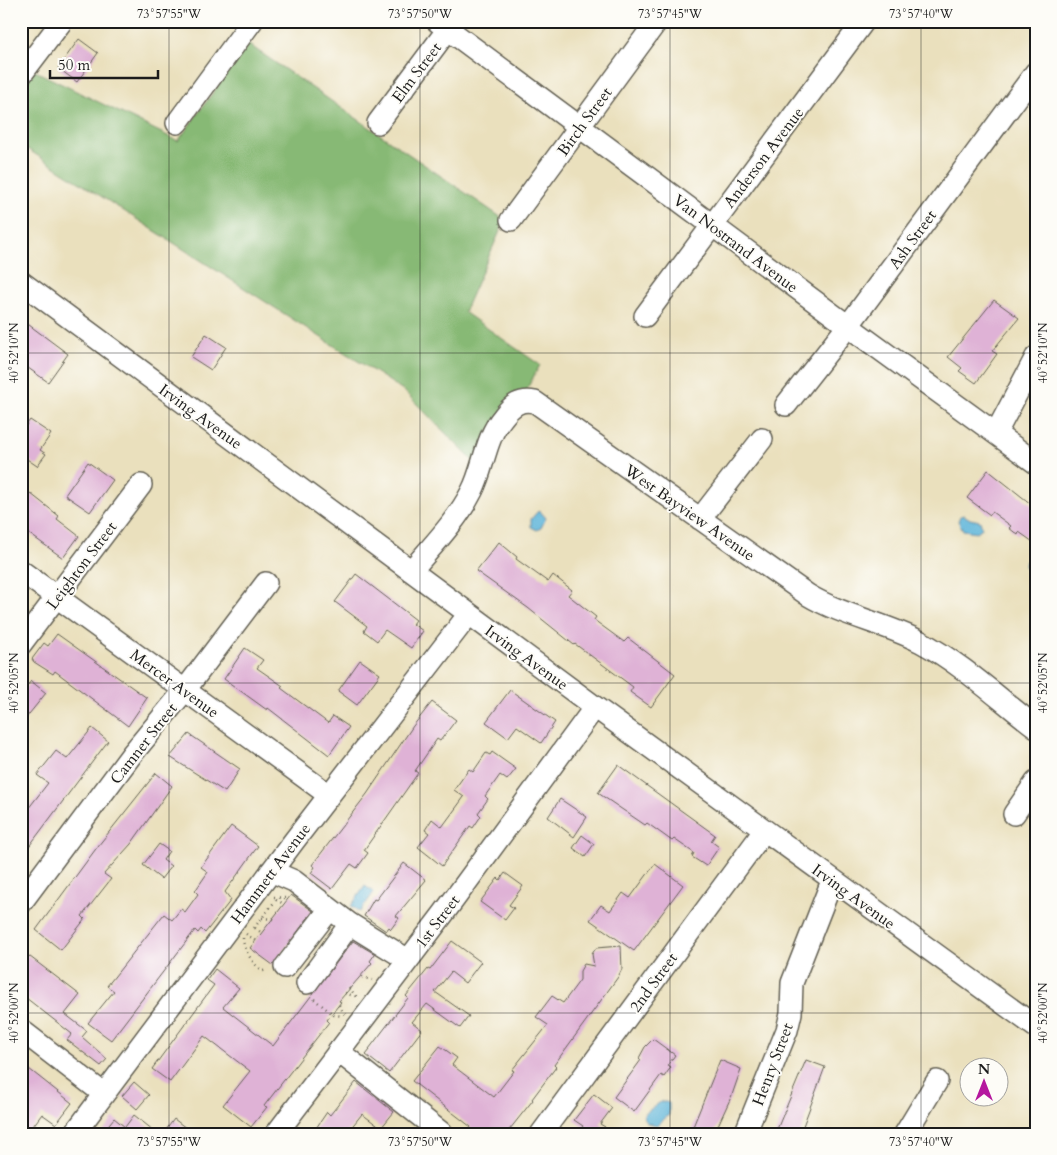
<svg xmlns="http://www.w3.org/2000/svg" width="1057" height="1155" viewBox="0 0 1057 1155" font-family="Cardo,serif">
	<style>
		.forest { fill: #87b974; stroke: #526a48 }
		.water { fill: #5cb4d9; stroke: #3c687a }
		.building { fill: #dfb2d6 }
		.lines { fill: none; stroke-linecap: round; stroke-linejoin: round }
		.minor-casing { stroke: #646154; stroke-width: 24 }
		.path { stroke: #646154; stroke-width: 2.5; stroke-dasharray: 1 4; stroke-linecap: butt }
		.minor { stroke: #fff; stroke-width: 21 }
		.ticks { fill: none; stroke: #1c1c1c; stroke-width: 1; stroke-opacity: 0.45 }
		.labels { text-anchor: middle; stroke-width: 4; stroke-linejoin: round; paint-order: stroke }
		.street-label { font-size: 16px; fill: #1c1c1c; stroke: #fdfcf7 }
		.neatline { fill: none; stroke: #1c1c1c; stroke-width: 2 }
		.ticks-label { font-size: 12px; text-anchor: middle; fill: #1c1c1c }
	</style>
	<rect width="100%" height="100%" fill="#fdfcf7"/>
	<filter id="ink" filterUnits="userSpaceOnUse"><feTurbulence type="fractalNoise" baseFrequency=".02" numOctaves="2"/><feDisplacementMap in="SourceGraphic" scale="10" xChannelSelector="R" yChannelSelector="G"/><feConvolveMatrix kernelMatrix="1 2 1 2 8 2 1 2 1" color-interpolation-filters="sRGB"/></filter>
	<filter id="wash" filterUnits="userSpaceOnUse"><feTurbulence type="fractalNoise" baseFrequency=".0096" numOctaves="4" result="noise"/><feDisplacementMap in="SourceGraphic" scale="20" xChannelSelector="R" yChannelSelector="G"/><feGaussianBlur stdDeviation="1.12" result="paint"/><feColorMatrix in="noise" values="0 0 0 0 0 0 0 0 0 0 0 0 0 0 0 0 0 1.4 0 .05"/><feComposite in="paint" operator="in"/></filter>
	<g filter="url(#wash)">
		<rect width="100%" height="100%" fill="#eae0bd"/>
		<!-- forest -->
		<path class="forest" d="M248,44l257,176 -41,92 76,53 -58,105 -79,-80 -382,-245v-81l157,77z"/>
		<!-- water -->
		<path class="water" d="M539,510l7,8 -5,10 -4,2 -6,-3v-8z
			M964,515l6,4 10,2 2,7 -5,4 -14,-2 -5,-9 2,-5z
			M1026,561h10v14l-11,-8z
			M365,886l9,6 -14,20 -9,-6z
			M662,1101l7,2v12l-12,10 -10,-2 -3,-5v-4z"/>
		<g id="blocks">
			<!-- building -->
			<path class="building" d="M79,39l19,14 -21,29 -19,-14z
				M994,300l25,18 -27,33 5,3 -21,29 -17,-12 3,-3 -14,-11z
				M21,319l47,35 -20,28 -27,-19z
				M206,334l20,13 -15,23 -20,-13z
				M30,420l21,14 -11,16 6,4 -9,12 -16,-11v-23z
				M88,462l25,18 -23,32 -25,-17z
				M988,470l48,38v36l-17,-12 -1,3 -9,-7 2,-2 -19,-14 -2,3 -23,-17z
				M21,486l38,30 -2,3 22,17 -16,22 -42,-30z
				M499,542l18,15 -1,2 32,23 5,-7 19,15 -4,5 28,22 -2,3 30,22 4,-4 47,36 -24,33 -21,-15 3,-5 -58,-43 -1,1 -46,-37 -52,-37z
				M356,574l60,46 -3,4 10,7 -12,17 -26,-18 -8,11 -13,-10 3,-5 -32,-24z
				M57,634l90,64 -19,28 -73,-55 -2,3 -19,-12 -2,-3 12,-16 4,3z
				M245,648l18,12 -6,8 26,18 -2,2 47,35 5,-7 16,11 -20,28 -61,-47 -1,2 -43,-31z
				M360,660l20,14 -23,31 -19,-14z
				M31,681l15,12 -25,31v-31z
				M510,690l45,32 -14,21 -24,-17 -9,12 -22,-16z
				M432,702l24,18 -16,21 -3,-2 -22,32 3,2 -54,77 4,3 -11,15 -6,-4 -19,25 -21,-16 4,-6 -3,-2 55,-71 46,-68z
				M92,728l16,13 -87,116v-39l27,-35 -11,-8 19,-24 11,8z
				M189,734l51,35 -15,23 -55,-35z
				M492,752l24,17 -9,11 -7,-5 -15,21 3,3 -10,14 3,3 -8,12 -3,-2 -28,40 -24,-19 11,-14 -4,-3 7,-11 10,8 22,-30 -10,-7 15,-21 4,3 13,-19 4,2z
				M618,765l97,70 -4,6 8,6 -13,19 -14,-9 2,-4 -20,-14 -2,2 -25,-18 -2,2 -47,-32z
				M156,773l16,13 -41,58 -27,30 7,5 -29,37 3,3 -24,31 -25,-20 62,-84z
				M560,799l27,18 -13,20 -26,-20z
				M231,826l27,20 -33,46 6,8 -26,33 -4,-4 -3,4 -3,-3 -84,110 -23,-17 26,-32 -7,-5 57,-72 8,6 9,-11 4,3 13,-18 -3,-3 13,-19 -7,-5z
				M582,835l12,9 -9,13 -12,-9z
				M159,844l10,7 -6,9 8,6 -10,13 -18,-14z
				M404,863l22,17 -30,36 3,2 -8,11 -2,-2 -3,4 -22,-15 10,-17 2,1z
				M655,864l28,21 -49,66 -44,-31 11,-15 9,6 13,-18 7,5z
				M505,873l18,13 -14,19 5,3 -9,12 -25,-18 18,-24 2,2z
				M291,895l22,16 -40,54 -23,-17z
				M353,941l22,13 -5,7 2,2 -33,38 2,1 -14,18 2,2 -65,84 3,1 -16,20 -28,-22 27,-34 -46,-35 -34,46 -18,-13 62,-84 -7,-5 8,-11 24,19 -16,19 50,39z
				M452,941l29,21 -16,21 -14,-11 -16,20 34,24 -9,12 -33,-24 -15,18 10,8 -33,43 -23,-18 4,-5 -1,-1 39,-51 -2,-2 22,-27 2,1z
				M621,946l1,23 -4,8 -64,88 2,2 -24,32 1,1 -27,34h-40l5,-7 -59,-46 28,-35 17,12 -5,7 42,32 20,-26 -2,-1 36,-45 -12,-8 16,-21 11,7 17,-23v-9l4,-7 10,2 -2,-12 4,-6z
				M21,950l59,45 -15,19 22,17 -5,6 25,22 -6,7 -34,-26 5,-6 -51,-40z
				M653,1039l22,16 -7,10 3,2 -7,10 -3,-2 -27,37 -20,-15 27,-37 -2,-2 6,-11z
				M720,1060l21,9 -9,26 -18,39h-24z
				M806,1060l19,7 -25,67h-25z
				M21,1067l6,4 2,-2 43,34 -16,21 -14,-10 -15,20h-6z
				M134,1082l15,13 -12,14 -15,-13z
				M356,1082l38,30 -13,16 -19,-14 -16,20h-34l15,-22 3,3z
				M594,1094l18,14 -12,16 5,3 -5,7h-22l5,-8 -9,-6z
				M134,1115l24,19h-57l13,-16 11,9z
				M174,1119l20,15h-31z"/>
		</g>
	</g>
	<g filter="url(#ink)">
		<use href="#blocks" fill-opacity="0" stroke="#646154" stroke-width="1"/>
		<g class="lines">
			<!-- minor casing -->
			<g class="minor-casing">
				<path id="minor" d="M437,21l411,305 188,137
					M21,75l41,-54
					M177,123l75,-102
					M378,123l76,-102
					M511,220l146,-199
					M21,282l574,425 441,320
					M645,316l219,-295
					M786,405l62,-79 188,-254
					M996,433l40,-76
					M700,519l62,-80
					M21,571l308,224
					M411,571c21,-25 46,-50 61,-80 12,-23 13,-53 31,-74 9,-12 17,-18 32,-15l273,193c35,21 77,28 113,47 41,22 78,57 115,85
					M21,644l120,-159
					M1014,814l22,-32
					M271,871l23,10 56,43 58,36
					M21,903l111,-149 53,-64 81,-107
					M285,967l45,-58
					M307,983l43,-59
					M21,1030l83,64
					M338,1051l105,83
					M74,1134l220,-293 175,-227
					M276,1134l168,-221 151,-206
					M541,1134l223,-303
					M745,1134l42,-104 4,-17 1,-30 40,-102
					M905,1134l32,-53"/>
			</g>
			<!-- path -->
			<path class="path" d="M274,897l11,1
				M276,900l8,4
				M262,918l11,1
				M254,928l22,-28
				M255,928l7,5
				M246,934l10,7
				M243,938c0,11 11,28 20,33l4,-1
				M362,977l10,3
				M349,988l8,9
				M345,993l14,5
				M314,999l20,16 9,1
				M339,1005l6,10"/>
			<!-- minor -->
			<use href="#minor" class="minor"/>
		</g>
	</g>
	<!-- ticks -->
	<path class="ticks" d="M169,21v1113M420,21v1113M670,21v1113M921,21v1113M21,23h1015M21,353h1015M21,683h1015M21,1013h1015"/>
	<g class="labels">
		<!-- street labels -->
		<g class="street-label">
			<text transform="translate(416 72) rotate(-53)" y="6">Elm Street</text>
			<text transform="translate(584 121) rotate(-54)" y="6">Birch Street</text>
			<text transform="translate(763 157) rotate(-53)" y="6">Anderson Avenue</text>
			<text transform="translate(912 239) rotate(-54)" y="6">Ash Street</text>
			<text transform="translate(736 243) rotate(37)" y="6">Van Nostrand Avenue</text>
			<text transform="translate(201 416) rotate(36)" y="6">Irving Avenue</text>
			<text transform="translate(690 512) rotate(35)" y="6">West Bayview Avenue</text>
			<text transform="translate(81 565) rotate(-53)" y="6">Leighton Street</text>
			<text transform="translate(527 657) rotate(36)" y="6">Irving Avenue</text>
			<text transform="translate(175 683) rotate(36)" y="6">Mercer Avenue</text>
			<text transform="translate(143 743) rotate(-52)" y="6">Camner Street</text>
			<text transform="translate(270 873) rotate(-53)" y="6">Hammett Avenue</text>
			<text transform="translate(854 896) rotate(36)" y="6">Irving Avenue</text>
			<text transform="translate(437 921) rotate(-53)" y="6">1st Street</text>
			<text transform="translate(653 982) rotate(-54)" y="6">2nd Street</text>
			<text transform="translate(772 1064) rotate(-69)" y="6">Henry Street</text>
		</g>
	</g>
	<!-- margin -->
	<rect width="1057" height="1155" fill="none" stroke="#fdfcf7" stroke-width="55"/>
	<!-- north arrow -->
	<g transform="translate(984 1082)"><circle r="24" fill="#fdfcf7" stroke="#a3a29f"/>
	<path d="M0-4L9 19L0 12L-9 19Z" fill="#b5179e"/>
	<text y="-8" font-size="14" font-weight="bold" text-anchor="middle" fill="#1c1c1c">N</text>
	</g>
	<!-- scale -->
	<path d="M50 70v8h108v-8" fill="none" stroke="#1c1c1c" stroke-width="2.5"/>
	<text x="58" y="70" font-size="15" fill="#1c1c1c" stroke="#fdfcf7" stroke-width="4" paint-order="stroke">50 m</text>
	<rect x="28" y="28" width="1002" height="1100" class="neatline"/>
	<g class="ticks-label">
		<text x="169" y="18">73°57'55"W</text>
		<text x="420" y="18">73°57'50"W</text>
		<text x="670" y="18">73°57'45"W</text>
		<text x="921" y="18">73°57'40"W</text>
		<text transform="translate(14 353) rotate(-90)" y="4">40°52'10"N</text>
		<text transform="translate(1043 353) rotate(-90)" y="4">40°52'10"N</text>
		<text transform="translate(14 683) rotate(-90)" y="4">40°52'05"N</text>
		<text transform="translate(1043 683) rotate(-90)" y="4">40°52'05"N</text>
		<text transform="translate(14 1013) rotate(-90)" y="4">40°52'00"N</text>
		<text transform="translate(1043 1013) rotate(-90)" y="4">40°52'00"N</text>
		<text x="169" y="1146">73°57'55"W</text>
		<text x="420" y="1146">73°57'50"W</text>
		<text x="670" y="1146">73°57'45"W</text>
		<text x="921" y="1146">73°57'40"W</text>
	</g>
</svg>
